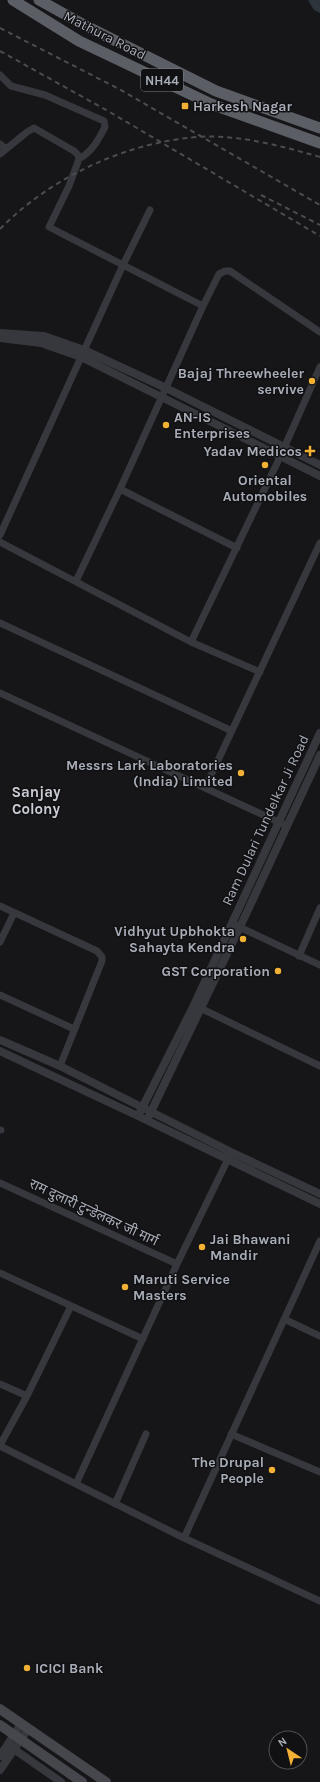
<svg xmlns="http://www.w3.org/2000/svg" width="320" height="1782" viewBox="0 0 320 1782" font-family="Karla,'Noto Sans Devanagari',sans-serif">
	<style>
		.water { fill: #2c353c }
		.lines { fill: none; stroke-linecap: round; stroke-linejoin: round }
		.minor { stroke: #37383d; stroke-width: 7 }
		.tertiary { stroke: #37383d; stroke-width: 8 }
		.secondary { stroke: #45474d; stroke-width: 10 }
		.trunk { stroke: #5b5e65; stroke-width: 11 }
		.rail { stroke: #4a4c52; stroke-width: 2; stroke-dasharray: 5 4; stroke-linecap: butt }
		.poi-dot { fill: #f2b134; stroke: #111113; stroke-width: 1.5 }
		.labels { text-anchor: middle; stroke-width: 3; stroke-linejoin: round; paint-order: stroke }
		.shield { fill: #111113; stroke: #7b7e86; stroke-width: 1 }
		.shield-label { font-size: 13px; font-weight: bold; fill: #a8adb8 }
		.street-label { font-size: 14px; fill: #a8adb8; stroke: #111113 }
		.poi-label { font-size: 14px; font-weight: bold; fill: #a8adb8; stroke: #111113; text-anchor: end }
		.neighbourhood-label { font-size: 15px; font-weight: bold; fill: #c9ccd4; stroke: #111113 }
	</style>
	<rect width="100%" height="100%" fill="#161618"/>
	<!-- water -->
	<path class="water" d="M308,0h12v13l-6,-3z"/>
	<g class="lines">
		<!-- minor -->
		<path class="minor" d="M0,75l11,11 34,9 59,26 1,6c-7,13 -12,24 -26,32
			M0,144l6,5
			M0,154l27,-22 7,-4 40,23 4,4 1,4 -10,27 -20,41 154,79
			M120,489l117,59
			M0,535l123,-270 27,-55
			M0,542l191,100 69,30
			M76,581l44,-92 83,-183 16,-32 6,-3h5l90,61
			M0,623l232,108
			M191,642l89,-185 40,-90
			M0,693l287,133
			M205,788l115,-245
			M0,906l97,45 5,6v4l-42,105
			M235,925l85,40
			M0,942l14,-29
			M299,956l21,-48
			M0,995l74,34
			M196,1006l124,60
			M0,1130h1
			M0,1183l177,81
			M0,1273l143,66
			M284,1319l36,17
			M0,1384l27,12
			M231,1434l89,38
			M0,1445l27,-49 44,-90
			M0,1446l184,92 136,63
			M76,1484l101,-220 53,-109
			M115,1504l31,-70
			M184,1538l136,-297"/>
		<!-- tertiary -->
		<path class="tertiary" d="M0,333l44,3 40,14 82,38 154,77
			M0,338l41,5 40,14 239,119
			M0,1040l60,26 171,86 89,42
			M0,1051l138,65 182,88
			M138,1116l56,-111 126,-272
			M147,1120l93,-193 80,-172
			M8,1745l53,37
			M0,1756l21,-32
			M0,1770l28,-41"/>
		<!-- secondary -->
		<path class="secondary" d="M0,1709l106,73
			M0,1725l82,57"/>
		<!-- trunk -->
		<path class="trunk" d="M13,0l66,41 132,63 109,39
			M39,0l47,26 130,65 104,37"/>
		<!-- rail -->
		<path class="rail" d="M0,28l119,61 201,116
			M0,51l108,60 212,125
			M261,195l59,30
			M0,229c51,-52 125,-86 197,-92 41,-3 84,9 123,20"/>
	</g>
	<!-- markers -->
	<g class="poi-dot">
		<rect x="181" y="102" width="8" height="8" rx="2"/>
		<circle cx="312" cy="381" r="4"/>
		<circle cx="166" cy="425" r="4"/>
		<path d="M308 445h4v4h4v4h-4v4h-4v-4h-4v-4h4z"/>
		<circle cx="265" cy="465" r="4"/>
		<circle cx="241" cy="773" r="4"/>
		<circle cx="243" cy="939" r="4"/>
		<circle cx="278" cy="971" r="4"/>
		<circle cx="202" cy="1247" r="4"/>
		<circle cx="125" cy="1287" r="4"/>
		<circle cx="272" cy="1470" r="4"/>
		<circle cx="27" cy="1668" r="4"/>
	</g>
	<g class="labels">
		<!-- shield labels -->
		<rect class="shield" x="141" y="69" width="42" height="22" rx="3"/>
		<g class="shield-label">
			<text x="162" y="85">NH44</text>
		</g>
		<!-- street labels -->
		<g class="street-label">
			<text transform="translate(105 35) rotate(27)" y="5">Mathura Road</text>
			<text transform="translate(265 820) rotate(-65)" y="5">Ram Dulari Tundelkar Ji Road</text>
			<text transform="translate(94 1212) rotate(25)" y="5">राम दुलारी टुन्डेलकर जी मार्ग</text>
		</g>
		<!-- poi labels -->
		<g class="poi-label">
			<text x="193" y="111" text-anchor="start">Harkesh Nagar</text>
			<text x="304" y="378">Bajaj Threewheeler<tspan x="304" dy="16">servive</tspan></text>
			<text x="174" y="422" text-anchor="start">AN-IS<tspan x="174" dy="16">Enterprises</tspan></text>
			<text x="302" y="456">Yadav Medicos</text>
			<text x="265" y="485" text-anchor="middle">Oriental<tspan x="265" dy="16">Automobiles</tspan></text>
			<text x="233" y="770">Messrs Lark Laboratories<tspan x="233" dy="16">(India) Limited</tspan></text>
			<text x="235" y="936">Vidhyut Upbhokta<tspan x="235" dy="16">Sahayta Kendra</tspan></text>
			<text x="270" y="976">GST Corporation</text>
			<text x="210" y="1244" text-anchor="start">Jai Bhawani<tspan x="210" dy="16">Mandir</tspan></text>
			<text x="133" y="1284" text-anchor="start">Maruti Service<tspan x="133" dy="16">Masters</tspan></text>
			<text x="264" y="1467">The Drupal<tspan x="264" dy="16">People</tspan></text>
			<text x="35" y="1673" text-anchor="start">ICICI Bank</text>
		</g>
		<!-- neighbourhood labels -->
		<g class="neighbourhood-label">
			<text x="36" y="797">Sanjay<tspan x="36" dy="17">Colony</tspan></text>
		</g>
	</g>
	<!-- north arrow -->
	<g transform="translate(288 1750) rotate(325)"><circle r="19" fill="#111113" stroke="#4d4f55"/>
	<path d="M0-3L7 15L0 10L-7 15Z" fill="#f2b134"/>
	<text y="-6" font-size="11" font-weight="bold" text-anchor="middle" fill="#a8adb8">N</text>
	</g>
</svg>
